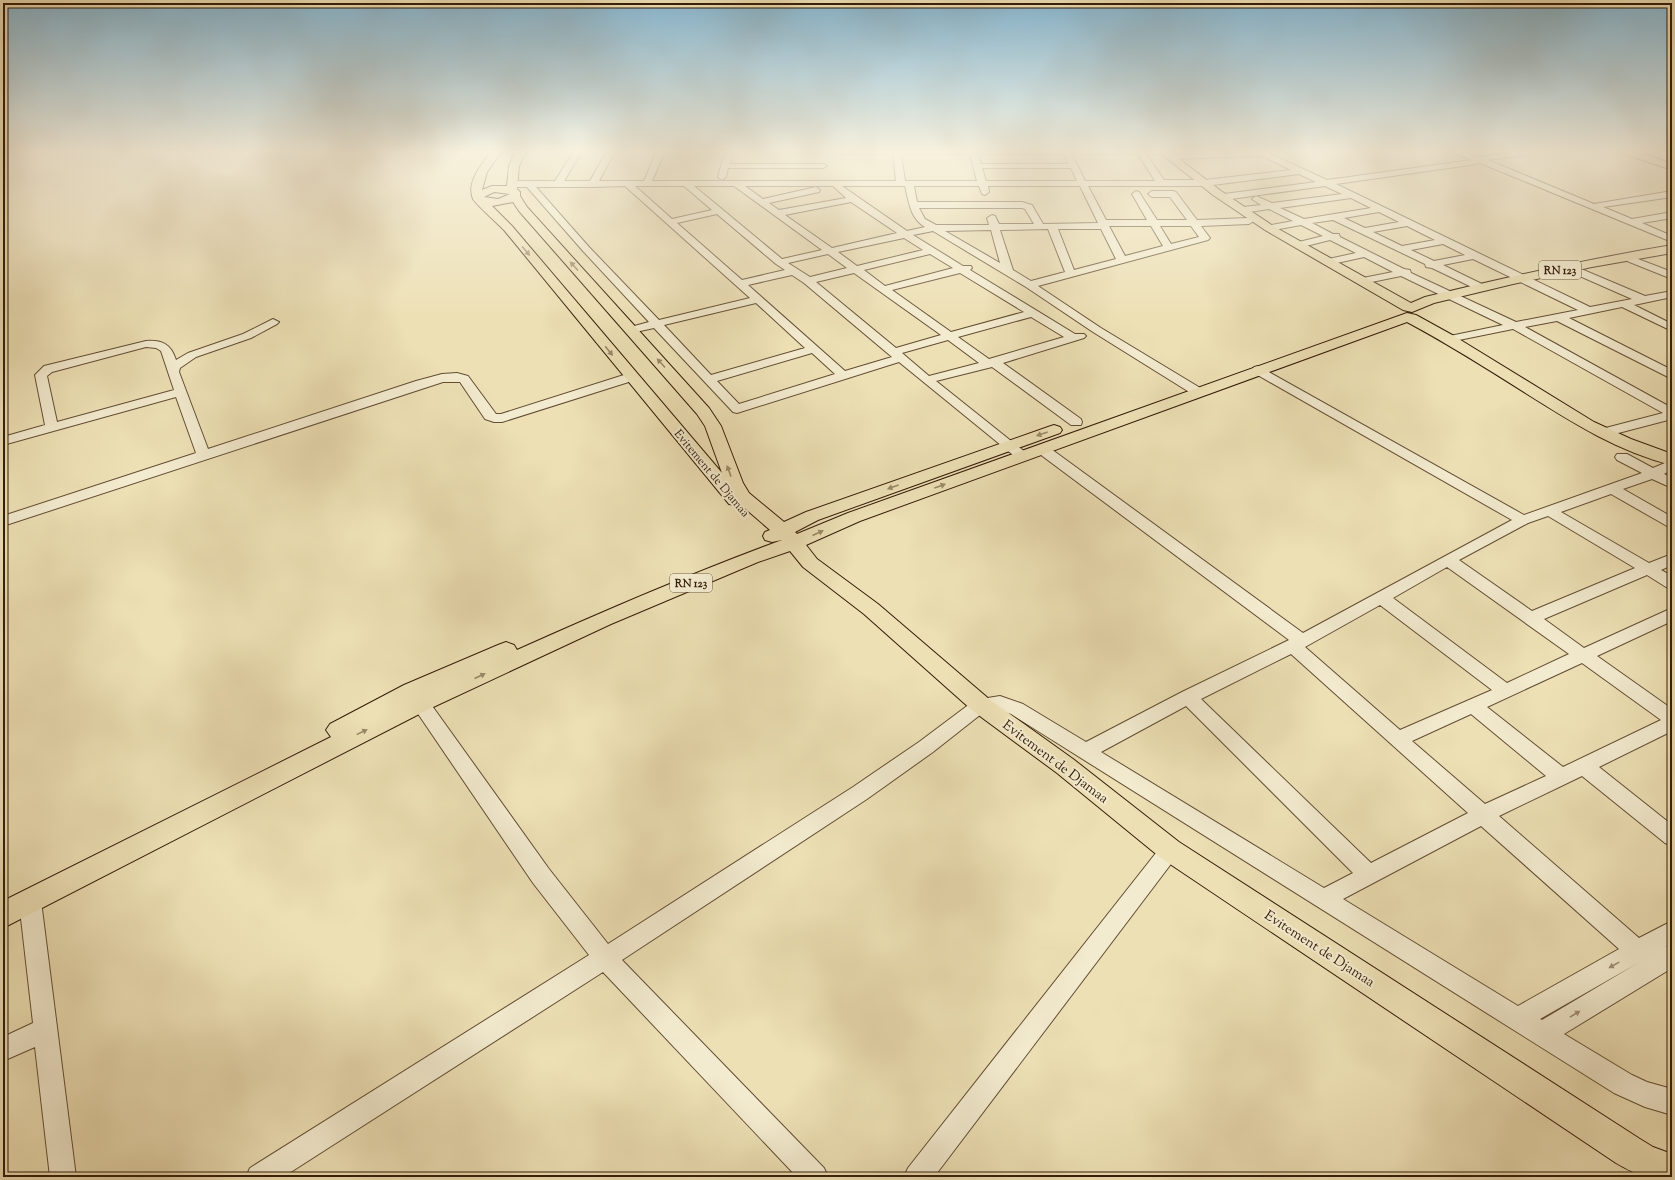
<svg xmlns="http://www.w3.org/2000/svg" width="1675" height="1180" viewBox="0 0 1675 1180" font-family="'Sorts Mill Goudy',serif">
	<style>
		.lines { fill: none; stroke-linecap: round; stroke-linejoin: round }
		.minor-casing { stroke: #634d33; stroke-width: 2 }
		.major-casing { stroke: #351c08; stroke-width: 2 }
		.minor { fill: #f3ebcf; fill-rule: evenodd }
		.major { fill: #ede0b5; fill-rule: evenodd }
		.oneway { fill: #9a8867 }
		.oneway2 { fill: #9e8e75 }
		.labels { text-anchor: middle; stroke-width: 4; stroke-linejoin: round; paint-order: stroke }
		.shield { fill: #f3ebcf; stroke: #6e5a44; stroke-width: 1 }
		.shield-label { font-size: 11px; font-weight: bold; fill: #351c08 }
		.street-label { font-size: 12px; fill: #351c08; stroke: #f3ebcf }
		.near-street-label { font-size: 14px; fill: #351c08; stroke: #f3ebcf }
	</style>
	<rect width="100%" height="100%" fill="#ede0b5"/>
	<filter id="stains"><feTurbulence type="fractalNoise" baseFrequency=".005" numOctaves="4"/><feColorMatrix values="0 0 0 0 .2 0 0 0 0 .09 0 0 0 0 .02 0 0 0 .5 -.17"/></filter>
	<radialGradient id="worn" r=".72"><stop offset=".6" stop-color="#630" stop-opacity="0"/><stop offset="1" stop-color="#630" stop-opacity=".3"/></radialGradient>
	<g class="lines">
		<!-- minor casing -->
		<g class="minor-casing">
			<path id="minor" d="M574,151h8l-18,30h26l17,-30h8l-16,30h45l13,-30h8l-13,30h244l-3,-27 -131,-1 -4,-2h401v3h-13l18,26h41l86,-10 -29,-14 -94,3 -1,-2 4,-2 93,-4 63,29 145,-20 -22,-9h12l19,6 37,-6h24l-4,2 -50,7 106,44 78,-13v6l-69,10 29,12 40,-7v6l-30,5 30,13v6l-192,-79 -10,2 -134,19 254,123 42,-8 -66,-29 -1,-2 1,-2h8l71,30 27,-5v6l-38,8 38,19v7l-50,-24 -53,11 103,52v9l-115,-58 -32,6 147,81v11l-69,18 -5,-1 -2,-3 2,-3 65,-17 -150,-84 -64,13 -4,-1 -2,-2 2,-2 58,-12 -102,-49 -39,8 -4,-1 -1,-2 1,-2 35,-7 -29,-15 -36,8 -4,-1 -1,-2 1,-2 32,-7 -26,-13 -32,8 -3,-1 -2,-2 2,-2 28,-7 -22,-11 -32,6 -3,-1 -2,-2 2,-2 27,-5 -24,-12 -26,4 -5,-3 5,-3 18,-2 -9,-6 4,-3 16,7 70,-9 -17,-8 -101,14 -4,-3 4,-3 92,-12 -17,-8 -94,12h-117l18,34h41l-15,-26 4,-3 3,1 18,28h30l-17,-23h-18l-4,-3 4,-3h21l3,1 21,28 52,-2 5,3 -5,3 -48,2 9,12 -2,2 -170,46 63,42 101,61 2,3 -2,3h-8l-101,-63 -67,-45 -93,-56 -20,4 50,31h8l1,2 -2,2 105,64h9l2,2 -2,2 -81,25 78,56 1,3 -1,3h-10l-79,-58 -56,14 94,75 -2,3h-10l-119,-97 -162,51 -4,-1 -79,-84 -23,5 -4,-1 -2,-2 2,-2 22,-6 -66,-71 -56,-64h-15l-4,-3 4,-3h43zM901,154h69l7,27h-72zM978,154h86l4,10h-87zM1072,154h66l17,27h-70zM982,168h89l6,13h-91zM635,186h49l28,24 -40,9zM694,186h40l88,64 -40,9zM745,186h88l13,12 -67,12 -10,-7 50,-11 1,-2 -4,-3 -53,12zM842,186h63c4,16 5,32 20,41l-18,4zM914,186h65l3,8 3,1 4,-3 -1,-6h92l18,37 -55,1 -11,-19 -10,-3h-105zM593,187l32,-1 125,112 -91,22 -70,-73 -53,-60zM1351,198l20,10 -67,11 -24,-11zM851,202l46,31 -65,15 -47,-33zM919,208h103l3,1 9,15h-35l-4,-8 -3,-1 -5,3 2,7h-53l-11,-6zM1379,212l20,10 -34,6 -21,-10zM717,214l59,50 9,6 -43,10 -65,-57zM1333,220l92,44 1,3 6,1 46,22h8l1,-2 -1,-2 -43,-21 30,-6 105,51 -62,12 -105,-49 -1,-3 -6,-1 -64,-32 -1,-3h-6l-21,-11zM1109,226h42l12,20 -38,10zM1160,226h31l8,11 -28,7zM1407,226l28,14 -33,6 -29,-14zM1048,229l17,43 -34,9 -18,-11 -13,-40zM1058,229h43l15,30 -42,11zM991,230l9,33 -55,-32zM904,238l19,12 -66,16 -19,-14zM1443,244l22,11 -31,6 -23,-11zM828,254l19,14 -37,9 -22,-14zM930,254l23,14 -68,18 -21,-16zM854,273l87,62 -45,13 -80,-66zM960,273l64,39 -73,20 -59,-42zM792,275l12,8 88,74 -47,14 -97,-86zM756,303l49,45 -94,27 -47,-50zM1031,317l33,20 -75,22 -31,-22zM948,340l31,23 -50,13 -27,-23zM812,353l23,21 -96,30 -22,-23z
				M725,151h8l-3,13h93l4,2 -4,2h-95l-2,9 -4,3 -4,-3z
				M1625,254l47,18v7l-50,-20 -2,-2 2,-2z
				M273,319l6,3 -2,2 -26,14 -55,19 -16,11 -1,4 29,77 208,-68 26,-7 15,-1 11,3 28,38h5l126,-40h8l2,3 -2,3 -133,42h-8l-9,-3 -25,-37h-17l-440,144v-10l193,-63 -20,-56 -173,48v-8l42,-12 -10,-50 9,-9 102,-25c16,-1 25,3 30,19l12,-7 55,-19zM146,347l10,1 5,3 13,39 -117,32 -10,-46 5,-4z
				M1258,366l266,149 118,-42 -25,-13 -2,-3 2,-3h10l26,14 19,-8v9l-8,5 8,4v10l-20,-9 -29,10 49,28v11l-5,-2 -56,-32 -50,18 88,51 23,-9v11l-11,5 11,6v12l-6,-1 -19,-12 -103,44 40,29 88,-40v13l-75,35 75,53v22l-73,36 73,58v21l-7,-3 -83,-67 -83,40 140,122 33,-17v22l-7,4 7,-3v24l-108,66 68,41 15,7 25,7v26l-27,-8 -31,-14 -603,-379 -12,-4 -14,1 -52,41 -66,47 -245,161 202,208 4,9h-31l-194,-205 -320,205h-37l4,-9 339,-213 -56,-72 -125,-184 -3,-5 3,-5 6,-2 6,2 129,180 59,75 245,-157 66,-45 56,-42 25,-4 23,8 63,38 96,-50 107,-52 -252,-188 -2,-3 2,-3h10l256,187 209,-113 -258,-147 -2,-3 2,-3zM1548,516l87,52 -103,43 -73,-51 69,-37zM1447,567l122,87 -62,29 -114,-85zM1380,605l112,85 -92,40 -95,-83zM1291,654l177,159 -97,50 -170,-164zM1582,663l79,57 -98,47 -76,-60zM1186,706l167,167 -29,15 -223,-136zM1471,714l75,62 -61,28 -73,-63zM1481,826l138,123 -101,57 -175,-107zM1638,963l-96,57 -2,-1z
				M1170,841l7,3 3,6 -3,6 -243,321h-30l4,-9 255,-324z
				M30,891l8,3 3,7 35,276h-26l-15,-130 -32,14v-24l30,-14 -14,-122 3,-7z"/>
		</g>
		<!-- major casing -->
		<g class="major-casing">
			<path id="major" d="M492,151h10l-15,21 -5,18 10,-4h15l2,-20 7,-15h10l-7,15 -2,23 3,3v4l7,11 182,201 12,18 22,57 6,10 35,29 22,-10 242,-85 6,-2 6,2 2,3 -2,3 -242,87 -23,12 2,2 51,-21 559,-200 9,2 38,21 140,86 37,17 41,15v11c-53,-13 -99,-42 -145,-71 -39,-25 -79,-50 -120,-72l-547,199 -54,24 11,14 61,45 111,95 84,60 106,83 461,297 13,8 19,7v23c-28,0 -32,0 -56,-14l-455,-305 -104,-85 -84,-62 -109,-97 -61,-47 -13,-16 -32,11 -147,62 -182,85 -426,219v-27l328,-164 -5,-7 4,-6 74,-39 94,-40 8,-3 8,3 3,5c87,-39 175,-77 265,-110l-10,2 -7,-2 -2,-4 2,-4 5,-2 -30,-26 -5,1 -6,-1 -225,-274c-4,-4 -31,-29 -31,-31 -7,-17 9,-35 19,-48zM494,192l16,2 -12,5 -14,-2zM513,202l6,9 178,203 8,12 17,47 -210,-247 -20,-20z
				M1158,151h11l52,40 52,35 138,77 14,-6c82,-20 164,-38 247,-52v8l-80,14 -79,17 -79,19 -22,9 -9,-2 -138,-80 -52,-35z
				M1621,151h15l36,13v6l-50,-17z"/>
		</g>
		<!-- minor -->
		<use href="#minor" class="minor"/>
		<!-- major -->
		<use href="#major" class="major"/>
	</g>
	<!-- one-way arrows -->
	<defs><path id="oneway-solid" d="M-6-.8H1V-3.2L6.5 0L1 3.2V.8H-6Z"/></defs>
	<g class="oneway">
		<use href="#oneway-solid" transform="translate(526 251) rotate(50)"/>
		<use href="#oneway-solid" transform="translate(574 266) rotate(-132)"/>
		<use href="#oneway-solid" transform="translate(609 351) rotate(51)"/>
		<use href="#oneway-solid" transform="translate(661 363) rotate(-132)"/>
		<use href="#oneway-solid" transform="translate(1042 434) rotate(161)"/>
		<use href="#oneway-solid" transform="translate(729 471) rotate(-110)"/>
		<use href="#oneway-solid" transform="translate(940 486) rotate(-20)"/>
		<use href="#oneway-solid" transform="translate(893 487) rotate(160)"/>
		<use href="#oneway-solid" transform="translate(818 533) rotate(-24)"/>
		<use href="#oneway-solid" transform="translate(480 676) rotate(-25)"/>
		<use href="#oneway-solid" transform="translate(362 732) rotate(-26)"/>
	</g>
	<g class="oneway2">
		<use href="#oneway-solid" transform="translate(1614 965) rotate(151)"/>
		<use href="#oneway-solid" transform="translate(1575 1014) rotate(-31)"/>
	</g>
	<!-- sky -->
	<linearGradient id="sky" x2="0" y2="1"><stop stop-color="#88b8d2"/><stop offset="0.48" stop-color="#f7f1de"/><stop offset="1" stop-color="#f7f1de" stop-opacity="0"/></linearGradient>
	<rect width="1675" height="316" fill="url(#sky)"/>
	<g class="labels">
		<!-- shield labels -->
		<g class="shield">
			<rect x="1539" y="261" width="42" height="18" rx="3"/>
			<rect x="670" y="574" width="42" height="18" rx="3"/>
		</g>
		<g class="shield-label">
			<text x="1560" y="274">RN 123</text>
			<text x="691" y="587">RN 123</text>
		</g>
		<!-- street labels -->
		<g class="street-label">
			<text transform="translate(712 473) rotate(50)" y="4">Evitement de Djamaa</text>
		</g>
		<!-- near-street labels -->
		<g class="near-street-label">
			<text transform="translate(1056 761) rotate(37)" y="5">Evitement de Djamaa</text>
			<text transform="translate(1320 948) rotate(33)" y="5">Evitement de Djamaa</text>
		</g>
	</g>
	<!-- margin -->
	<rect width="1675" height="1180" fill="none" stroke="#ede0b5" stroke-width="16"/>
	<rect x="4" y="4" width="1667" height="1172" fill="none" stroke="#351c08" stroke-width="2"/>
	<rect x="8" y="8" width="1659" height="1164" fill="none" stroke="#351c08"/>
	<rect width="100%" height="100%" filter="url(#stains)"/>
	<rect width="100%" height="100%" fill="url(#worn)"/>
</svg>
